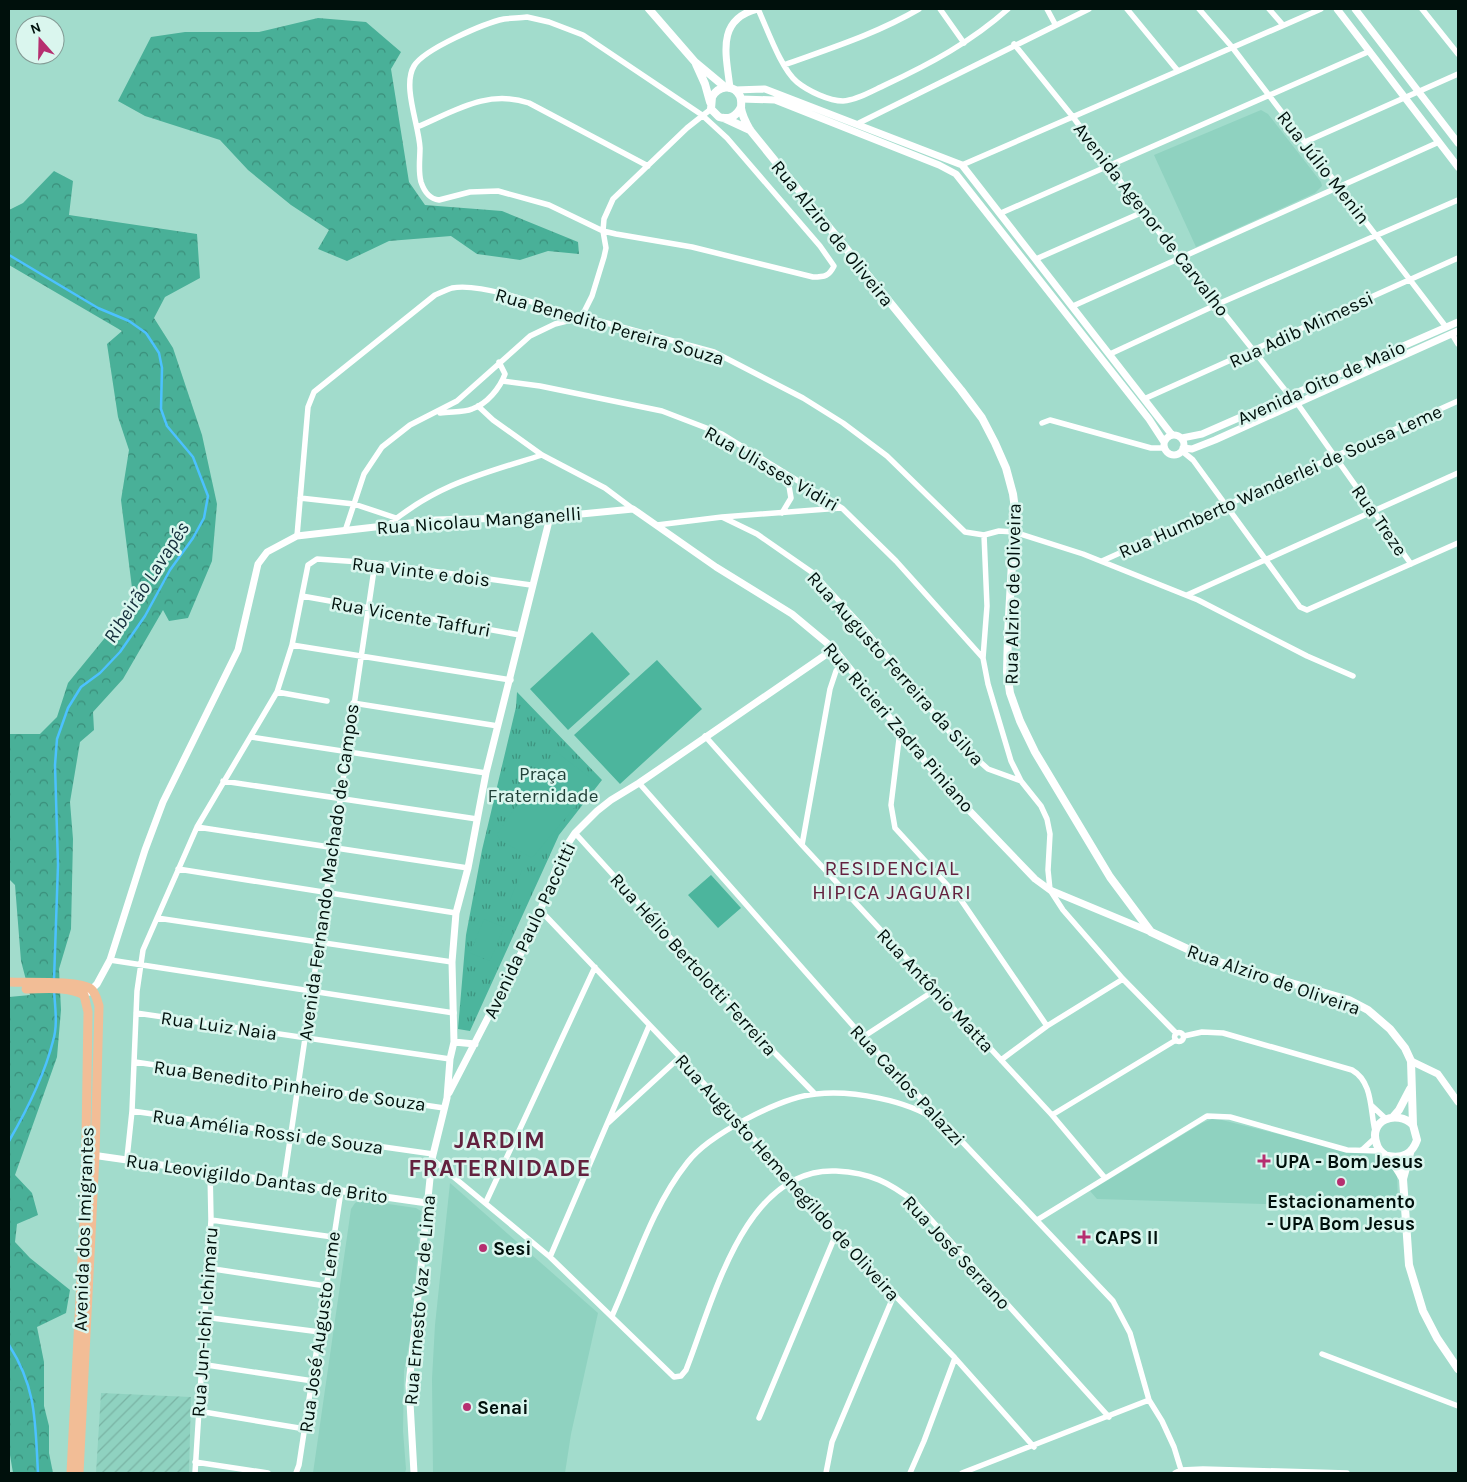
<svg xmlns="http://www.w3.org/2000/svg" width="1467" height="1482" viewBox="0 0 1467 1482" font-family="Karla,sans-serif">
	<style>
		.built { fill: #8fd2c0 }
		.industrial { fill: url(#industrial-furrows) }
		.forest { fill: url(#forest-crowns) }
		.park { fill: url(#park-tufts) }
		.pitch { fill: #4cb59d }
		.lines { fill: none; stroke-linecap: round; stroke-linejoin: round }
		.stream { stroke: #4cc1ff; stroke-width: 2.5 }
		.minor { stroke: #fff; stroke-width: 5.5 }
		.tertiary { stroke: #fff; stroke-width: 7 }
		.secondary { stroke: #fff; stroke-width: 8 }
		.primary { stroke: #f2bd96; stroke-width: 9 }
		.poi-dot { fill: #b62f70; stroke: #daf6ee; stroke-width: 2 }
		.labels { text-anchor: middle; stroke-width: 5; stroke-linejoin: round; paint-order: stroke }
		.street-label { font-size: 19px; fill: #00100c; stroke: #daf6ee }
		.park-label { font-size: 19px; fill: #214139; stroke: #daf6ee }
		.poi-label { font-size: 19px; font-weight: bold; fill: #00100c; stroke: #daf6ee; text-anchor: start }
		.water-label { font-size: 20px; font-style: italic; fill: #142d3b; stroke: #daf6ee }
		.quarter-label { font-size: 21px; letter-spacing: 1px; fill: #63223f; stroke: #daf6ee }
		.district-label { font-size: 24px; font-weight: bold; letter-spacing: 1px; fill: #63223f; stroke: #daf6ee }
	</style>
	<defs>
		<pattern id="industrial-furrows" width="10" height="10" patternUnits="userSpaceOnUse" patternTransform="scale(1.25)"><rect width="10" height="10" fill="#8fd2c0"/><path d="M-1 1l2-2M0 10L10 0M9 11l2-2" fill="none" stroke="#7ab3a4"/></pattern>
		<pattern id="forest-crowns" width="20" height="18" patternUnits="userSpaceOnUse" patternTransform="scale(1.25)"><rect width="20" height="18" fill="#49b098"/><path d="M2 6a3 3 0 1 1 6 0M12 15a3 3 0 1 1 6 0" fill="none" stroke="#3a8e7a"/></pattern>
		<pattern id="park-tufts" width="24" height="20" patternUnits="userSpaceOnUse" patternTransform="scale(1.25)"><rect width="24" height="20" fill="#4cb59d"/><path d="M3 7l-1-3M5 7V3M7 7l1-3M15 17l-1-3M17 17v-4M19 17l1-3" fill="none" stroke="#3d927e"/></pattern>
	</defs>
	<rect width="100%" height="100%" fill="#a2dccc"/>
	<!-- built -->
	<path class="built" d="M1261,110l7,4 53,68 1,4 -7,7 -119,54 -42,-92z
		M1212,1119l10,1 128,32 30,2 17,18 1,36 -301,-9 -7,-8 112,-68z
		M450,1183l148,130 -27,121 -6,39h-132l-1,-94 3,-54z
		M360,1200l56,8 5,3 -10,123 -7,37 -1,60 3,38 -1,4h-92l38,-264 4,-6z"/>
	<!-- industrial -->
	<path class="industrial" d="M101,1393l90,4 -2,76h-93z"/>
	<!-- forest -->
	<path class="forest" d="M318,18l48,4 35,30 -10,17 18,113 16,23 77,6 76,31 1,12 -31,-3 -28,9 -43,-6 -26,-18 -62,5 -42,20 -29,-12 11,-19 -38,-25 -43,-35 -28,-30 -75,-24 -27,-15 33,-64 34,-5h74z
		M54,171l19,10 -4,34 128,19 3,44 -35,19 -11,21 19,30 29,87 15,69 -5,57 -24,57 -19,3 -6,-11 -40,69 -30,33 1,18 -14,12 -10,60 3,37 -2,90 -12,40 2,41 -4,47 -42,118 17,18 6,22 -21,9 -2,18 15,16 40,32 -4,23 -29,14 7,35v44l5,20v27l4,20h-40l-4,-24v-452l21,-2 -9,-34 -6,-76 -6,-6v-145h31l17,-17 11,-34 49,-60 16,-27 -12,-96 8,-50 -11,-33 -11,-73 15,-13 -113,-66v-55l14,-7z"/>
	<!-- park -->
	<path class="park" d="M517,692l85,88 -43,55 -89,196 -12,-2 8,-94 16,-85 34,-143z"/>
	<!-- pitch -->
	<path class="pitch" d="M592,632l38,42 -62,56 -38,-41z
		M657,660l45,49 -82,75 -46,-49z
		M555,751l41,31 -64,76 -32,-18 -3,-6z
		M522,870l16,6 -12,30 -16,-6z
		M711,875l30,33 -23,20 -30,-33z
		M484,919l20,8 -14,34 -20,-8z"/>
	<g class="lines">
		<!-- stream -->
		<path class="stream" d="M9,255l89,53 31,13 17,12 13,20 3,15 -1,41 6,17 26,31 15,39 -4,22 -11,20 -23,32 -25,46 -25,36 -20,21 -19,14 -13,21 -11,31 -2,26 3,100 -4,115
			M9,1141c18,-31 35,-64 44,-100 5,-16 2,-34 1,-51
			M9,1345c28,44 26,77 29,128"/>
		<!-- minor -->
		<path class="minor" d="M758,9c9,19 23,60 39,73 11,9 32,19 46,19 14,-1 29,-10 42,-16 45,-21 86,-43 123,-76
			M940,9l24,34
			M1047,9l8,15
			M1127,9l51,62
			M1199,9l33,38 214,280
			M1269,9l14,16
			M1422,9l36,45
			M527,17l22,5 34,13 119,80 25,23 93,108 14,20c-5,10 -9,11 -21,11l-121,-30 -76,-13 -13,-3 -54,-26 -51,-14 -28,1 -31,8c-9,-1 -15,-9 -18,-18 -3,-11 -1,-23 -1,-34 -1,-23 -18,-62 -6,-82 10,-17 71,-43 90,-47 8,-1 16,-1 23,-2z
			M1014,44l59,73 70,95 146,183
			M784,65c47,-17 92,-31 135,-56
			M859,123l230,-114
			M417,127c38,-16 70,-38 112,-24l119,63
			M1305,142l153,-68
			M962,165l359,-156
			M1001,213l369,-162
			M1036,259l107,-47
			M1073,306l366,-164
			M1452,334l6,10
			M1110,354l108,-50 240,-104
			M502,381l38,5 122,25 60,23 120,74 54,53 87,97
			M1144,399l314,-141
			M1297,403l114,161
			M478,406l15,14 49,35 63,33 28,21
			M440,413c10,-2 23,0 32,-4 15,-5 28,-21 33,-35l-6,-12
			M1042,423l8,-3 101,28h14
			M1182,451l11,9 107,147 7,3 151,-67
			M300,498l54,6 42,14
			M782,513l9,-15 -3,-18 -4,-8
			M722,517l35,17 56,39 49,53 95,115 31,28 33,12
			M657,525l65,-8 119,-9
			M387,526c50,-42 95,-52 155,-71
			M345,531l19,-57 18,-27 28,-22 47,-24 73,-65 25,-12 24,-6 4,-4 9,-18 12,-39 2,-9 -3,-17 1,-12 9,-20 74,-71 24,-19
			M984,535l3,71 -4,52 5,26 23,77 10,20 20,25 6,13 3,15 -2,36 2,20 13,20 60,69 53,54
			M297,536l11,-129 6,-15 121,-97c5,-2 11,-5 17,-7 31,-6 97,20 127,30h9l126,34 89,46 40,25 44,33 78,76 19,3 15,-4 15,1 69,22 115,46 109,56 46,20
			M1102,561l356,-160
			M1187,595l271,-122
			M302,596l218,39
			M292,645l219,35
			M277,692l50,9
			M353,703l145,23
			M900,731l-9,74 4,23 66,72 86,126
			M705,736l97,109 250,270 53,63
			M251,737l235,36
			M223,781l254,38
			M639,783l224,254 250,264 17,32 19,67 13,21 12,26 8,26
			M197,827l271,41
			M575,833l201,221 39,40
			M802,845l28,-156 6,-18 8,-10
			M178,869l278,44
			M540,910l140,147 112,124 44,53 119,124 79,89
			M157,918l295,44
			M110,960l344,53
			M136,1013l314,46
			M1174.5 1037a4.5 4.5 0 1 1 9 0a4.5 4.5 0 1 1-9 0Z
			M1184,1036l18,-4 21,1 129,37c21,12 18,40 23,61
			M863,1037l72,-47
			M1001,1060l46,-34 76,-47
			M135,1062l309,46
			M1371,1105l15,14
			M132,1111l301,43
			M1052,1115l124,-75
			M608,1123l72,-66
			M1362,1150l13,-12
			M127,1158l5,-47 5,-120 6,-41 54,-123 80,-135 15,-47 16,-80 9,-6 58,4 156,22
			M432,1159l118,98 124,120 7,-1 5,-6c27,-68 58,-203 150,-199 35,2 53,11 80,32l193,214
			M284,1181l91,-618
			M486,1202l109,-235
			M211,1220l122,17
			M1037,1220l170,-104 23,1 117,33 34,1
			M550,1257l99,-231
			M207,1268l119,18
			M612,1316c23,-51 40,-109 75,-153 21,-28 94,-66 129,-69 35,-4 92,6 121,27
			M204,1317l116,15
			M1322,1354l136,52
			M200,1364l113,17
			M198,1411l107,18
			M759,1418l77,-184
			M195,1462l73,11
			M195,1473l16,-253 -1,-50
			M296,1473l3,-8 42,-274
			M826,1473l6,-31 62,-147
			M910,1473l14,-32 31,-83
			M962,1473l187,-73
			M1175,1473l6,-3 22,-1 144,4"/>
		<!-- tertiary -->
		<path class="tertiary" d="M1337,9l121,158
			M1355,9l103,134
			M730,88c-4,-34 -14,-68 27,-79
			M735,90l30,-1 197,76 210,270
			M741,99l34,1 164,65 17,9 193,245 15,23
			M1164 445a10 10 0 1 1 20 0a10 10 0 1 1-20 0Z
			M1182,438l20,-4 256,-112
			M1183,448l9,1 23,-9 243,-109
			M89,992l8,-8 13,-24 35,-110 18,-48 75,-152 20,-86 9,-12 30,-16 139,-16 114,-3 83,-8 83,58 76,47 42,35 107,132 94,98 15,11 101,42
			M454,1042l21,2
			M1411,1061l27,13 20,28
			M449,1093l83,-161 31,-81 12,-18 22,-22 14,-11 28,-17 195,-134
			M92,1155l335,48
			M414,1473l-5,-88 23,-226 15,-61 3,-39 4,-17 -2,-80 4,-49 12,-45 18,-95 64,-256"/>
		<!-- secondary -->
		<path class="secondary" d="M649,9l46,53 30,25
			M696,64l9,20 5,18
			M741,107c-5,10 -12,13 -22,10l-8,-8 1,-12c6,-11 21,-14 28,-1 2,5 1,7 1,12 1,8 5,15 9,22l211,260 21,28 13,25 11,25 7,26 2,15 -7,125 -1,38 3,21 10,28 15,31 75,125 41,55 58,27 140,41 19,10 22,19 15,19 6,13 2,64
			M724,118l26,12
			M1393,1117l6,-7 11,-21
			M1410,1153l-7,26 6,86 14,46 14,27 21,31
			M1388,1156c15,3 24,-2 29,-16l-4,-15c-16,-16 -46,-5 -36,20 2,7 8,9 13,14 5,6 9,13 13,20"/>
		<!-- primary -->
		<path class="primary" d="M9,982c16,1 70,-2 82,7 5,4 6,11 8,17l-4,149 -16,318
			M26,989c18,0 42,-3 58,6l4,17 -3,190 -14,271"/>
	</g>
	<!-- markers -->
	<g class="poi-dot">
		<path d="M1261.5 1153.5h5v5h5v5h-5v5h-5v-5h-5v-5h5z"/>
		<circle cx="1341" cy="1182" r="5"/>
		<path d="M1081.5 1229.5h5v5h5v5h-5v5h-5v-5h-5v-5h5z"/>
		<circle cx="483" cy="1248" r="5"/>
		<circle cx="467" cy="1407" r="5"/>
	</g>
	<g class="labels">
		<!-- street labels -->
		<g class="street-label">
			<text transform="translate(1324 167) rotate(52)" y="7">Rua Júlio Menin</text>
			<text transform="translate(1152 219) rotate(52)" y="7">Avenida Agenor de Carvalho</text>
			<text transform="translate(833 233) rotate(51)" y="7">Rua Alziro de Oliveira</text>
			<text transform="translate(610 326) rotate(16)" y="7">Rua Benedito Pereira Souza</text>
			<text transform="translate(1301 329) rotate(-25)" y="7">Rua Adib Mimessi</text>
			<text transform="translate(1321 382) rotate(-24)" y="7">Avenida Oito de Maio</text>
			<text transform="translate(772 468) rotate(30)" y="7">Rua Ulisses Vidiri</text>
			<text transform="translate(1280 481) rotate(-24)" y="7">Rua Humberto Wanderlei de Sousa Leme</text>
			<text transform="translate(479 520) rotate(-4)" y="7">Rua Nicolau Manganelli</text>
			<text transform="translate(1380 520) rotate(55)" y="7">Rua Treze</text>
			<text transform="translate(421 571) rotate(7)" y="7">Rua Vinte e dois</text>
			<text transform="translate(1012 594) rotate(-89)" y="7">Rua Alziro de Oliveira</text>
			<text transform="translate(411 616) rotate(10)" y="7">Rua Vicente Taffuri</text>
			<text transform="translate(896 668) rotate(48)" y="7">Rua Augusto Ferreira da Silva</text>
			<text transform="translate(899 727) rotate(49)" y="7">Rua Ricieri Zadra Piniano</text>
			<text transform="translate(328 872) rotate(-82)" y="7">Avenida Fernando Machado de Campos</text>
			<text transform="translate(529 930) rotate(-65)" y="7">Avenida Paulo Paccitti</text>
			<text transform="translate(694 964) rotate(48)" y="7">Rua Hélio Bertolotti Ferreira</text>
			<text transform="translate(1274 979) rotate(19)" y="7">Rua Alziro de Oliveira</text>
			<text transform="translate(936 990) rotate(47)" y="7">Rua Antônio Matta</text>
			<text transform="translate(219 1025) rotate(8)" y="7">Rua Luiz Naia</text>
			<text transform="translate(290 1085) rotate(8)" y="7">Rua Benedito Pinheiro de Souza</text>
			<text transform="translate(908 1085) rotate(47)" y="7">Rua Carlos Palazzi</text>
			<text transform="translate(268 1131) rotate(8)" y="7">Rua Amélia Rossi de Souza</text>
			<text transform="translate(788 1177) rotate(48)" y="7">Rua Augusto Hemenegildo de Oliveira</text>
			<text transform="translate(257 1178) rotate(8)" y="7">Rua Leovigildo Dantas de Brito</text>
			<text transform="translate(83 1229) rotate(-88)" y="7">Avenida dos Imigrantes</text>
			<text transform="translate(957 1252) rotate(47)" y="7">Rua José Serrano</text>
			<text transform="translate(419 1300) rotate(-85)" y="7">Rua Ernesto Vaz de Lima</text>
			<text transform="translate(204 1322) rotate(-86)" y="7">Rua Jun-Ichi Ichimaru</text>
			<text transform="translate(319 1332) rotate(-82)" y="7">Rua José Augusto Leme</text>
		</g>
		<!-- park labels -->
		<g class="park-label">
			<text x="543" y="780">Praça<tspan x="543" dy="22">Fraternidade</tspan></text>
		</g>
		<!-- poi labels -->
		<g class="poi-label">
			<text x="1275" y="1168">UPA - Bom Jesus</text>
			<text x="1341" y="1208" text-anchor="middle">Estacionamento<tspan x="1341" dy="22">- UPA Bom Jesus</tspan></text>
			<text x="1095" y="1244">CAPS II</text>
			<text x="493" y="1255">Sesi</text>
			<text x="477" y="1414">Senai</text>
		</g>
		<!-- water labels -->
		<g class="water-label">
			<text transform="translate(146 582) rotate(-57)" y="7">Ribeirão Lavapés</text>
		</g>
		<!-- quarter labels -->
		<g class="quarter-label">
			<text x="892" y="875">RESIDENCIAL<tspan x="892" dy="24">HIPICA JAGUARI</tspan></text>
		</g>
		<!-- district labels -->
		<g class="district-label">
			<text x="500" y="1148">JARDIM<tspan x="500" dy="28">FRATERNIDADE</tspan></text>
		</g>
	</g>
	<!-- border -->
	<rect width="1467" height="1482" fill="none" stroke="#00100c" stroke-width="20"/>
	<!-- north arrow -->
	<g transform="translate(40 40) rotate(340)"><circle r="24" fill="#daf6ee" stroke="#839a94"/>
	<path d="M0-4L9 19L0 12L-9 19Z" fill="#b62f70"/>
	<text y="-8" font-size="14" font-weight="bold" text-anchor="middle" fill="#00100c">N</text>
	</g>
</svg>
